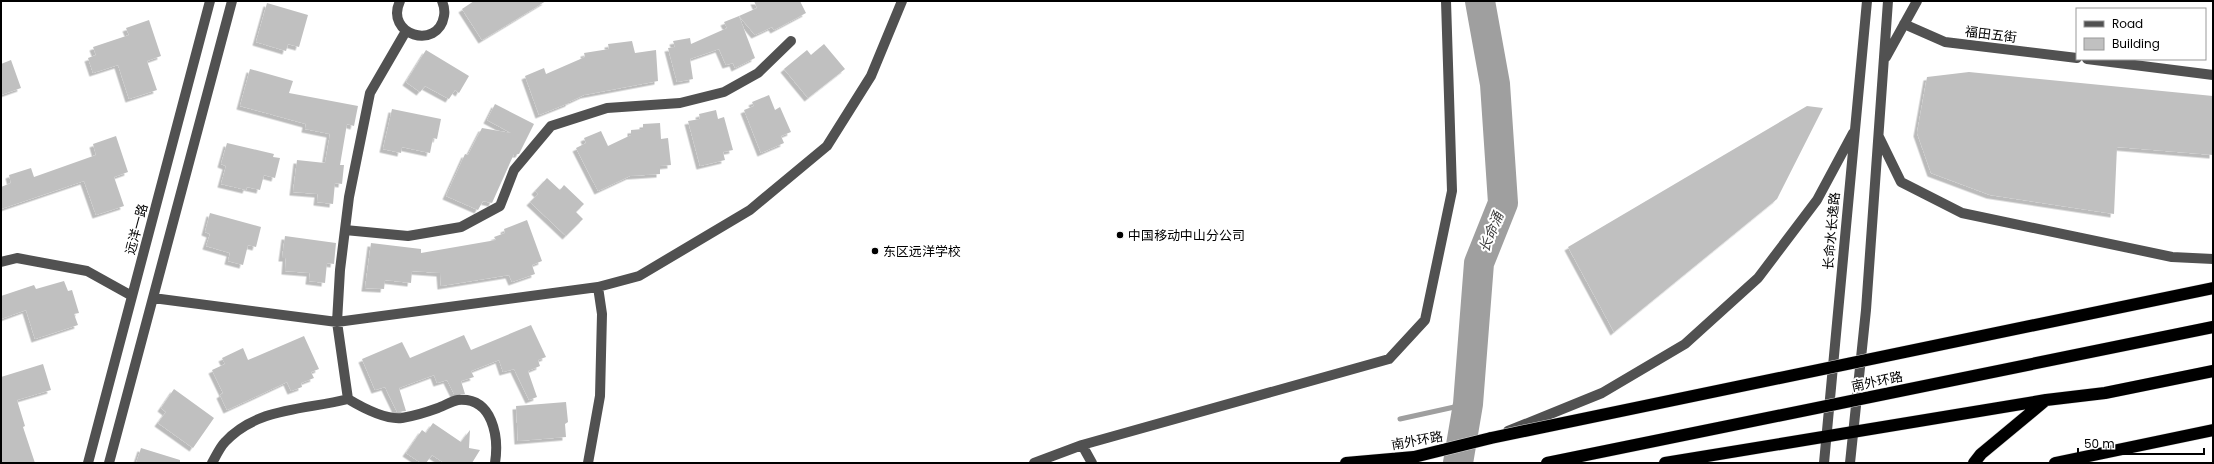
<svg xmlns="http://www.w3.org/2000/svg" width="2214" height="464" viewBox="0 0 2214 464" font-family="Poppins,'Noto Sans SC',sans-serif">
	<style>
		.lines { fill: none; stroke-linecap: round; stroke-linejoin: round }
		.stream { stroke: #9f9f9f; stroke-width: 5 }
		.river { stroke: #9f9f9f; stroke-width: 30 }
		.building { fill: #c0c0c0; filter: url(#shadow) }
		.highway-casing { stroke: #dbdbdb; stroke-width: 13 }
		.minor { stroke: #515151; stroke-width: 10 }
		.highway { stroke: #000; stroke-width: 12 }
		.highway-bridge-casing { stroke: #dbdbdb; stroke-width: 13; stroke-linecap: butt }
		.highway-bridge { stroke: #000; stroke-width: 12 }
		.poi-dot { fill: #000; stroke: #fff; stroke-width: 1.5 }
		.labels { text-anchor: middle; stroke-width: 4; stroke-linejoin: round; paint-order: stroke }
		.street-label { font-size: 13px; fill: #000; stroke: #fff }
		.poi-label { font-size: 13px; fill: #000; stroke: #fff; text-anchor: start }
		.water-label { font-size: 14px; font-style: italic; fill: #404040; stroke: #fff }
	</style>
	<defs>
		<filter id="shadow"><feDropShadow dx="-3.5" dy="3.5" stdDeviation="0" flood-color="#0004"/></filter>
	</defs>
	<rect width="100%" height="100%" fill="#fff"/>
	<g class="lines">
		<!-- stream -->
		<path class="stream" d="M1400,419l68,-15"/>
		<!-- river -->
		<path class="river" d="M1458,463l10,-59 11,-141 24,-60 -8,-119 -15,-83"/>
	</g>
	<!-- building -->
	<path class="building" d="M474,1h72l-64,39 -20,-31z
		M754,1h46l6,12 -32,17 -2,-3 -17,8 -16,-19 18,-8z
		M267,3l41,12 -9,32 -11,-3 -2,7 -30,-9z
		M739,16l16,42 -20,10 -2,-5 -7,2 -7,-16 -29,10 3,20 -16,3 -9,-34 7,-1 -2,-6 17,-3 1,6 36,-16 -3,-6z
		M149,20l12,36 -14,5 10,29 -28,9 -11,-34 -25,8 -5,-15 8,-3 -3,-8 36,-12 -3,-7z
		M632,41l3,12 21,-3 2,31 -74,14 -15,7v1l-30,12 -14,-39 19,-8 2,6 39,-17 -1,-4 25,-4 -1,-5z
		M824,44l21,25 -37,29 -24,-29 23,-19 4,5z
		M426,50l43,26 -10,17 -4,-3 -6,9 -24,-13 -5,6 -14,-10z
		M11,60l10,28 -20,7v-31z
		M250,69l43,12 -4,12 69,13 -4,20 -7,-2 -7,41h4l-2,19 -7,-1 -2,21 -16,-2 1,-8 -25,-2 4,-32 28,3 5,-29 -25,-5 1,-5 -66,-18z
		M1969,72l244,24v59l-96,-8 -3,67 -124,-19 -59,-22 -14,-40 10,-56z
		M769,95l6,15 5,-3 11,25 -10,4 3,7 -23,10 -17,-43 10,-4 -2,-4z
		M495,104l39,20 -15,30h-5l-22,49 -9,-2 -5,9 -32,-14 19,-42 3,1 14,-27 29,5 -24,-13z
		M1807,106l16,2 -46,91 -163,133 -46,-85z
		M392,109l49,10 -4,20 -4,-1 -3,15 -28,-6 -1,6 -18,-4z
		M716,110l2,9 6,-2 9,33 -10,2 2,8 -25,6 -12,-45 12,-2 -1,-5z
		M660,123l1,16 7,-1 3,27 -11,1v8l-30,2 -32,15 -22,-43 10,-5 -2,-5 17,-7 7,15 23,-11v-5l12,-1v-5z
		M116,136l12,36 -14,5 10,29 -28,9 -12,-34 -83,28v-22l10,-4 -2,-8 22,-7 3,9 62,-22 -3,-11z
		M227,143l47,11 -1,3 7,1 -5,20 -11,-3 -4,15 -13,-3 -1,3 -25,-6 5,-18 -5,-2z
		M547,178l13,12 4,-5 20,19 -8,8 7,7 -17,17 -36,-34 8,-8 -3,-3z
		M210,213l51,14 -5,20 -8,-2 -5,20 -15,-4 2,-8 -24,-7 4,-12 -5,-2z
		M527,220l15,41 -10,4 3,9 -23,8 -3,-7 -68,11 -1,-13 -28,-2 -1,12 -26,-3 -1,9 -19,-1 6,-45 50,6v4l75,-13 -2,-3 11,-4 -1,-4z
		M285,236l51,7 -2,21 -7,-1 -2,20 -16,-2 1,-8 -25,-2 1,-13h-4z
		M64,281l4,10 4,-1 7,23 -5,1 4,11 -43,14 -9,-29 -25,9v-23l33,-11 2,4z
		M531,325l15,32 -8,3 2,6 -12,5 9,26 -8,3 -15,-31 -11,3 -4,-12 -28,11 3,6 -13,4 4,13h-11l-7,-14 -10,3 -3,-8 -35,13 7,23 -9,1 -12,-25 -10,3 -13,-31 40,-17 8,16 54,-23 7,15z
		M304,336l15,33 -8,3 3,6 -13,5 1,4 -11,4 -4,-9 -60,28 -7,-15 3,-2 -11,-23 13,-6 -3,-6 21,-10 5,12z
		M43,364l8,26 -34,10 8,26 -2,1 12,36h-34v-86z
		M174,389l40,29 -21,30 -35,-25 8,-11 -5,-4z
		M566,402l2,20 -3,2 1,13 -48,4 -2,-35z
		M433,423l28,19 9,-12 -1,18 11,2 -8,13h-28l-12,-8 -6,8h-5l-15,-10 16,-23 4,3z
		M141,448l39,12v3h-44z"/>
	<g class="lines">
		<!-- highway casing -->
		<g class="highway-casing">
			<path id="highway" d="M1346,463l68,-6 77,-19
				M1665,463l381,-63
				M1974,463l7,-9 65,-54 59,-7 108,-22
				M2055,463l158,-33"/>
		</g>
		<!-- minor -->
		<path class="minor" d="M400,1c-16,34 38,50 44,15 1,-5 0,-10 -2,-15
			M1904,24l41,18 132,16
			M1886,57l31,-56
			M2087,59l126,16
			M1879,137l22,45 61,31 210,44 41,2
			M345,230l63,6 53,-9 39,-21 14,-36 37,-44 56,-18 73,-5 44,-11 34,-19 33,-32
			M1,262l16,-4 70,13 45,25
			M153,298l184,24 261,-35
			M348,399l-11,-77 3,-52 9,-73 21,-104 36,-62
			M1508,431l94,-38 83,-49 73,-66 59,-78 36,-67
			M88,463l122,-462
			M109,463l123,-462
			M212,463c4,-7 8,-16 13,-21 32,-35 81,-32 123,-43 15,9 37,21 54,19 12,-2 25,-6 36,-10 6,-2 14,-7 20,-8 35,-3 41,37 37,63
			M588,463l12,-67 2,-82 -4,-27 41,-11 111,-66 77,-64 44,-70 31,-75
			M1034,463l48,-18
			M1092,463l-10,-18 307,-86 36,-39 27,-129 -6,-190
			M1824,463l43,-462
			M1850,463l16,-153 22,-309"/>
		<!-- highway -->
		<use href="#highway" class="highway"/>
		<!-- highway-bridge casing -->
		<g class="highway-bridge-casing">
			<path id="highway-bridge" d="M1491,438l722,-150
				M1547,463l666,-136"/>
		</g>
		<!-- highway-bridge -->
		<use href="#highway-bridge" class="highway-bridge"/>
	</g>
	<!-- markers -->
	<g class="poi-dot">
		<circle cx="1120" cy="235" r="4"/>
		<circle cx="875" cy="251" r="4"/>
	</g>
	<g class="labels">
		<!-- street labels -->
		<g class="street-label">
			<text transform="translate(1991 34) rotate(7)" y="5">福田五街</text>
			<text transform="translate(136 229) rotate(-75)" y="5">远洋一路</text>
			<text transform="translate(1831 231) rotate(-85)" y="5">长命水长逸路</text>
			<text transform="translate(1877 381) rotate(-12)" y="5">南外环路</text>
			<text transform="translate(1417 440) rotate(-10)" y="5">南外环路</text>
		</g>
		<!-- poi labels -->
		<g class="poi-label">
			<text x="1128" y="240">中国移动中山分公司</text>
			<text x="883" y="256">东区远洋学校</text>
		</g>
		<!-- water labels -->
		<g class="water-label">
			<text transform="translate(1491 232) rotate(-68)" y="5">长命涌</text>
		</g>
	</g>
	<!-- border -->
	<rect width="2214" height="464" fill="none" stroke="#000000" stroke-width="4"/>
	<!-- legend -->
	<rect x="2076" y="8" width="130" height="52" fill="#ffffff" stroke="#999999"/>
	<rect x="2084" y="21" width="20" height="6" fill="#515151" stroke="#999999"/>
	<text x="2112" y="28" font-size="12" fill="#000000">Road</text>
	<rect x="2084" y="38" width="20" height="12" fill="#c0c0c0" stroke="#999999"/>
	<text x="2112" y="48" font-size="12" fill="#000000">Building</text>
	<!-- scale -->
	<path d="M2078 448v6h126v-6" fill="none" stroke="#000000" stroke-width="2"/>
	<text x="2084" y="448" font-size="12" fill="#000000" stroke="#ffffff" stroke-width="3" paint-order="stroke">50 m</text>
</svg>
